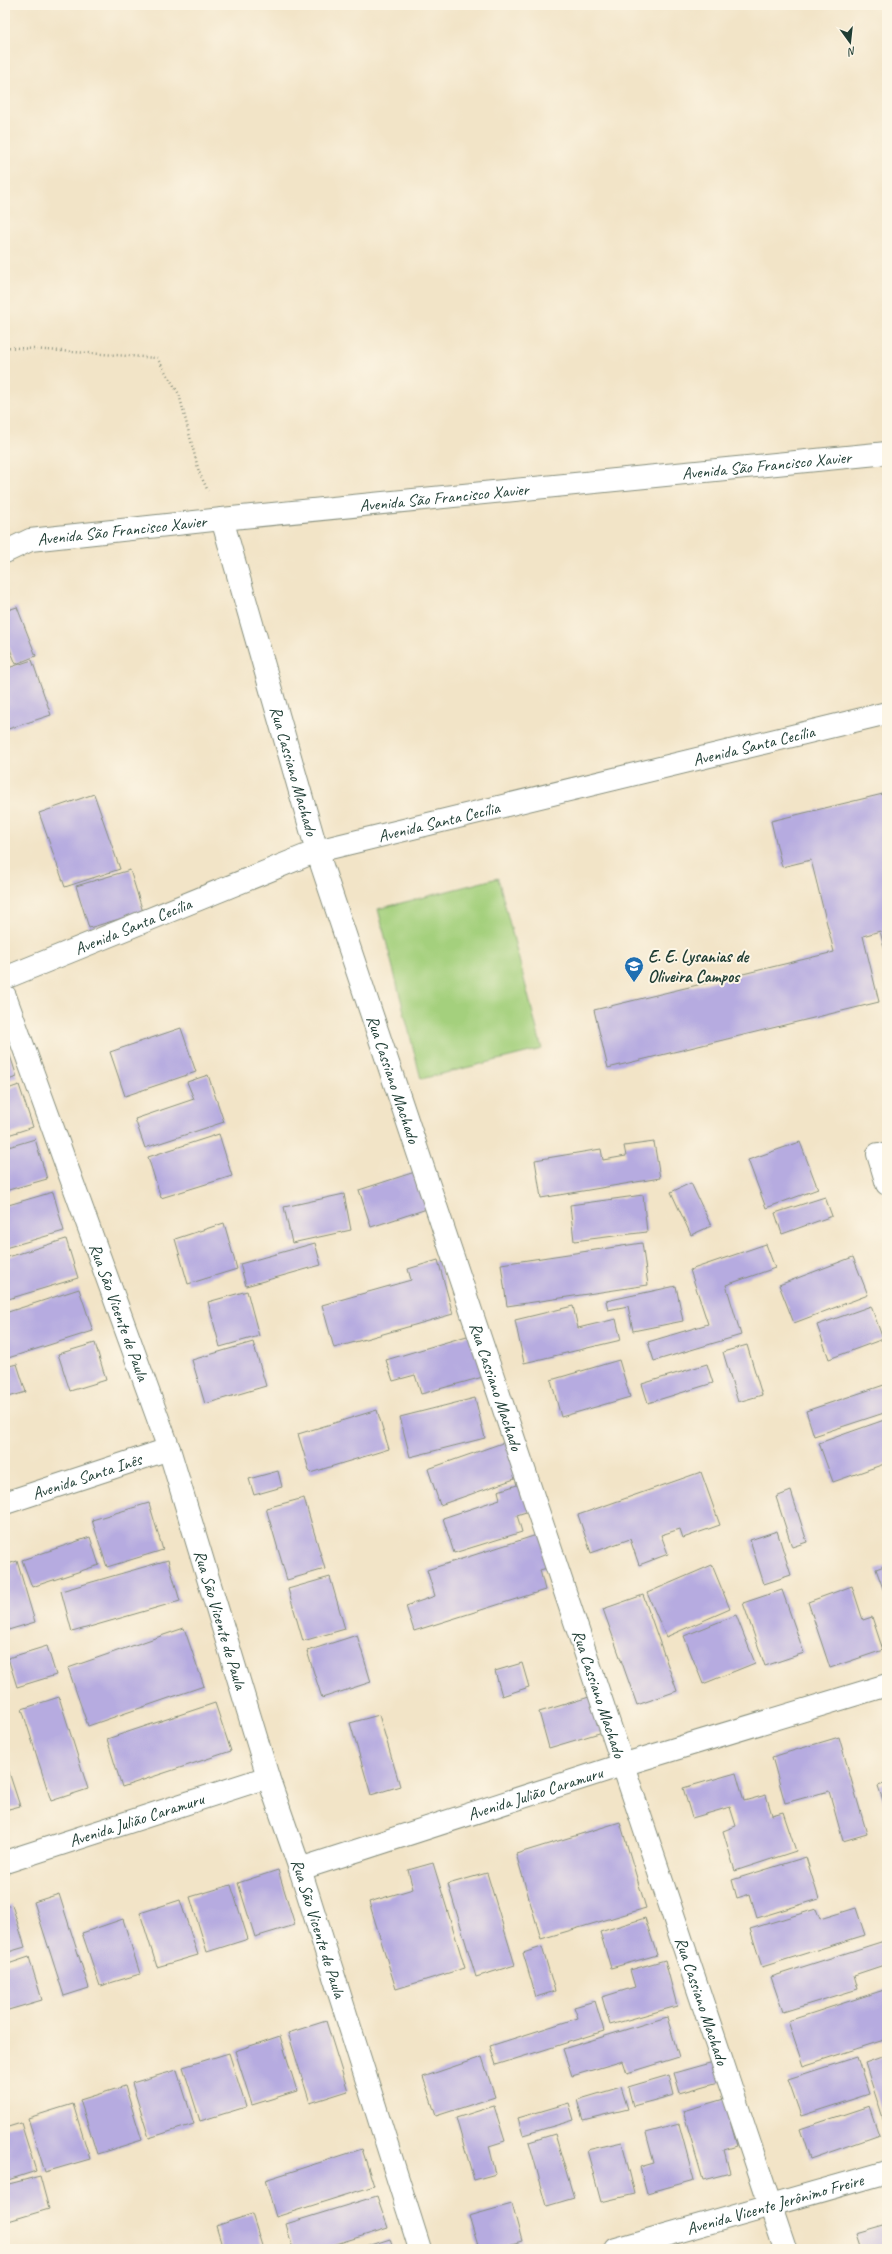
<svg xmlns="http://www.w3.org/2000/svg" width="892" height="2254" viewBox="0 0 892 2254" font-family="Caveat,sans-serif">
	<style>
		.green { fill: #a4d07d; stroke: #628658 }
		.building { fill: #b6abe0 }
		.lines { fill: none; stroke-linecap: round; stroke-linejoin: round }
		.minor-casing { stroke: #88907e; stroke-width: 24 }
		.path { stroke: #88907e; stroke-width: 2.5; stroke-dasharray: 1 3; stroke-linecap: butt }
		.minor { stroke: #fff; stroke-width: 22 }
		.labels { text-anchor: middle; stroke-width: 4; stroke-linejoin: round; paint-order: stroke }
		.street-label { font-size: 17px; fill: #1f3d34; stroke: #fcf5e5 }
		.poi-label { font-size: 17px; font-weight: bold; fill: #1f3d34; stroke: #fcf5e5; text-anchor: start }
	</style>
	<rect width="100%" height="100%" fill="#fcf5e5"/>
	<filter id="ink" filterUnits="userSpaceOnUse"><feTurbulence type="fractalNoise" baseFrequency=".025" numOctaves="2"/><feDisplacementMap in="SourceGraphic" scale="8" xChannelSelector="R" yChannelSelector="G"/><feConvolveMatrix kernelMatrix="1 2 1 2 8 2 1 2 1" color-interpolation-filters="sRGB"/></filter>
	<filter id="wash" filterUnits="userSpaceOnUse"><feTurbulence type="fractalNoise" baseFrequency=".012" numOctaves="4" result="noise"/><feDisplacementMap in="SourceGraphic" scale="16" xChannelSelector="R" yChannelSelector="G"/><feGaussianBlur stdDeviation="0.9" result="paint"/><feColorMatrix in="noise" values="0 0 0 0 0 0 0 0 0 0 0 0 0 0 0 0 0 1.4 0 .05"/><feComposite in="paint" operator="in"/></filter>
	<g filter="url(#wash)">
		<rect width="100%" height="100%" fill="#f2e4c7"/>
		<!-- green -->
		<path class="green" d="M498,878l44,171 -121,30 -43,-170z"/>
		<g id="blocks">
			<!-- building -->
			<path class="building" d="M17,607l19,49 -20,8 -11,-27v-26z
				M32,660l19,55 -46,15v-61z
				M887,793v166l-7,-28 -17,5 16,66 -271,66 -14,-58 240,-58 -23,-92 -29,7 -11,-46z
				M94,794l26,75 -55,18 -26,-74z
				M130,870l13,42 -54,16 -13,-42z
				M181,1028l15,44 -71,24 -15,-44z
				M5,1040l12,37 -12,4z
				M208,1075l16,47 -79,26 -10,-29 59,-20 -7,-17z
				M19,1085l14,42 -28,9v-46z
				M219,1134l13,42 -71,22 -13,-41z
				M35,1139l12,40 -42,12v-43z
				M654,1142l6,36 -119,20 -6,-38 66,-11 2,11 23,-4 -2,-10z
				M800,1142l18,47 -52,19 -18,-48z
				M418,1171l12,37 -59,19 -12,-37z
				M691,1183l20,43 -20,9 -20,-43z
				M53,1192l11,39 -59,17v-42z
				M344,1194l7,36 -59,13 -8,-36z
				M643,1195l4,37 -73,9 -4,-36z
				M825,1197l7,19 -50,18 -7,-21z
				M224,1223l13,46 -49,15 -13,-45z
				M66,1239l12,39 -73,22v-42z
				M315,1243l6,22 -75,21 -6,-22z
				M642,1243l6,42 -141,21 -6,-42z
				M766,1244l9,24 -49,17 15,50 -87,26 -6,-19 60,-18 -18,-54z
				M853,1257l15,38 -74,28 -15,-38z
				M438,1260l15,54 -119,34 -12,-43 89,-25 -3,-11z
				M676,1286l7,35 -50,10 -5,-25 -20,4 -2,-9z
				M79,1289l14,42 -88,28v-46z
				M247,1291l12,45 -39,11 -12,-45z
				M573,1306l5,22 38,-9 5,21 -97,23 -9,-43z
				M871,1306l12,33 -54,20 -12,-34z
				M477,1333l13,42 -69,19 -6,-19 -22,6 -7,-21z
				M253,1342l13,44 -61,18 -13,-44z
				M95,1343l11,37 -36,11 -12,-37z
				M747,1345l15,50 -24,7 -15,-50z
				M619,1360l11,37 -69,20 -10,-37z
				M17,1364l9,28 -21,6v-31z
				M707,1364l6,19 -65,20 -6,-19z
				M887,1384v28l-73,24 -8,-25z
				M475,1398l10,40 -75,19 -10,-40z
				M377,1410l12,39 -79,24 -12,-39z
				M887,1419v44l-54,19 -14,-39z
				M511,1440l12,36 -83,29 -12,-36z
				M278,1471l4,16 -28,8 -5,-16z
				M701,1472l19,53 -37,13 -3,-9 -19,6 7,19 -29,11 -9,-26 -39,14 -13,-38z
				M527,1482l8,27 -18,6 5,17 -68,21 -11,-35 57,-19 -2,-8z
				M791,1491l16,51 -15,5 -16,-50z
				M304,1498l21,71 -38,11 -21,-72z
				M149,1503l14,47 -56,17 -15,-47z
				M777,1531l14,44 -27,9 -14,-44z
				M543,1533l11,33 -14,4 5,20 -131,41 -8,-25 29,-10 -8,-26z
				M90,1537l9,28 -67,22 -10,-27z
				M168,1560l12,41 -108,31 -11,-41z
				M17,1561l18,61 -30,9v-66z
				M712,1565l18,44 -64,28 -19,-44z
				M887,1565v35l-11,-31z
				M330,1577l15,52 -42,12 -15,-52z
				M852,1586l11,34 9,-3 11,33 -53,18 -22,-66z
				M782,1590l22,63 -39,13 -22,-63z
				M643,1595l34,96 -40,14 -34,-96z
				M736,1615l19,48 -52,21 -19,-48z
				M184,1628l20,58 -116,40 -20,-58z
				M357,1635l14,47 -49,16 -15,-47z
				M47,1646l9,29 -39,12 -9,-29z
				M522,1663l7,24 -27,9 -7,-25z
				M596,1695l10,36 -57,17 -10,-36z
				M59,1697l29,92 -37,12 -29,-92z
				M215,1703l16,48 -109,36 -15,-48z
				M379,1715l21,71 -29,9 -21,-72z
				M839,1737l28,97 -24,7 -14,-50 -44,12 -13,-46z
				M5,1760l15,46 -15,4z
				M736,1773l8,28 22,-6 6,20 11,-3 13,39 -61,20 -12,-40 13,-5 -6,-19 -38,11 -9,-30z
				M887,1783v29l-9,-26z
				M620,1822l26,86 -105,31 -25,-85z
				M806,1857l13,42 -62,19 -7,-24 -13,4 -5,-18z
				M433,1863l32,105 -69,21 -27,-87 44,-13 -5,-19z
				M278,1870l17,55 -40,12 -17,-54z
				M487,1873l28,92 -39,12 -28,-93z
				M231,1885l17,54 -41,13 -17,-55z
				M59,1894l30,94 -25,8 -30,-94z
				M180,1900l18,55 -41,12 -17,-54z
				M12,1905l13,42 -20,6v-46z
				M856,1908l9,27 -103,32 -12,-38 66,-20 4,10z
				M645,1918l12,37 -46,13 -11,-36z
				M123,1919l17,55 -40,12 -18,-53z
				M884,1941l3,9v14l-33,11 4,14 -75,23 -12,-35z
				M542,1947l13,44 -19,6 -13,-44z
				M29,1957l13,43 -37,11v-46z
				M665,1960l12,46 -67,19 -8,-28 33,-10 -5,-17z
				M887,1989v50l-84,27 -15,-45z
				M595,2001l9,30 -108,34 -6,-19 88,-28 -4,-11z
				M667,2017l12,40 -52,16 -4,-12 -51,15 -9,-27z
				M326,2021l22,70 -38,12 -22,-70z
				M280,2036l17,55 -45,14 -17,-54z
				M229,2053l17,54 -46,14 -17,-54z
				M887,2055v66l-3,1 -19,-59z
				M482,2057l13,40 -59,19 -13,-39z
				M857,2057l12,37 -68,22 -13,-37z
				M717,2061l5,20 -42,12 -6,-20z
				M177,2070l17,54 -45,14 -17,-55z
				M669,2075l5,20 -41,11 -5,-19z
				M125,2086l17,54 -45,14 -17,-54z
				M621,2087l7,22 -45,11 -6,-20z
				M724,2099l13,47 -13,4 6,23 -27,7 -20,-69z
				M569,2103l5,17 -51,15 -5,-17z
				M73,2104l17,55 -45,13 -17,-54z
				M494,2106l11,35 -16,5 7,28 -22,6 -18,-62z
				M869,2106l10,29 -69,24 -10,-30z
				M21,2123l15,48 -31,10v-53z
				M679,2124l15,56 -47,13 -7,-26 14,-4 -8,-30z
				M555,2134l19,64 -27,8 -18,-64z
				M622,2142l13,52 -34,8 -14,-52z
				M362,2149l12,37 -98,31 -11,-37z
				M40,2176l9,33 -44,13v-37z
				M377,2196l11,32 -68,21h-27l-7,-25z
				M512,2204l10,37 -29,8h-14l-10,-33z
				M252,2214l11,35h-40l-7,-23z
				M887,2225v24h-26l-5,-15z
				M390,2239l3,10h-34z"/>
		</g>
	</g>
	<g filter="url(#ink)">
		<use href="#blocks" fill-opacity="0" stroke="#88907e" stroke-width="1"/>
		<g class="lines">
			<!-- minor casing -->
			<g class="minor-casing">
				<g id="minor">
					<path id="s1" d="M222,519l95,332 468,1398"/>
					<path id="s2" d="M5,552l25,-12 192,-21 665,-66"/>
					<path id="s3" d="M5,978l312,-127 570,-138"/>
					<path id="s4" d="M5,996l164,453 99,328 32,92 120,380"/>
					<path d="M878,1154l9,30"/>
					<path id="s5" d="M5,1503l164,-54"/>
					<path id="s6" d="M5,1862l263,-85"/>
					<path id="s7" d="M300,1869l322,-104 265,-80"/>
					<path id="s8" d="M616,2249l271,-77"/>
				</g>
			</g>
			<!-- path -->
			<path class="path" d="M5,347l152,11 22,36 20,78 9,19"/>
			<!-- minor -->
			<use href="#minor" class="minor"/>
		</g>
	</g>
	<!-- icons -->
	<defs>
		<g id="school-pin" transform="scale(1)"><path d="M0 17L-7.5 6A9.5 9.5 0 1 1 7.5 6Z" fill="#1f6fb2" stroke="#fcf5e5"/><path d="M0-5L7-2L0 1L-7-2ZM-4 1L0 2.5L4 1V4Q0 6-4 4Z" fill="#fff"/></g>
	</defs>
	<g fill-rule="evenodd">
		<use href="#school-pin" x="634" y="966"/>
	</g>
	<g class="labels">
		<!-- street labels -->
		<g class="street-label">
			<text dy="6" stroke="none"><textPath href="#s2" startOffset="768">Avenida São Francisco Xavier</textPath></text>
			<text dy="6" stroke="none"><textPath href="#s2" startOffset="444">Avenida São Francisco Xavier</textPath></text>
			<text dy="6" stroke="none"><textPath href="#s2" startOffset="120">Avenida São Francisco Xavier</textPath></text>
			<text dy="6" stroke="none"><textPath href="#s3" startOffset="786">Avenida Santa Cecília</textPath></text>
			<text dy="6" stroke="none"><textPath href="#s1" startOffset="262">Rua Cassiano Machado</textPath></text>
			<text dy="6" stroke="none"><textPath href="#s3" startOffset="462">Avenida Santa Cecília</textPath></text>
			<text dy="6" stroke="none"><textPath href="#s3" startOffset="138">Avenida Santa Cecília</textPath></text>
			<text dy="6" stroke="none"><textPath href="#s1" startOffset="586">Rua Cassiano Machado</textPath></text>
			<text dy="6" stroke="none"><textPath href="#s4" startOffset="336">Rua São Vicente de Paula</textPath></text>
			<text dy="6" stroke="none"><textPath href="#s1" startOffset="910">Rua Cassiano Machado</textPath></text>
			<text dy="6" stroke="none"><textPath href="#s5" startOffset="86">Avenida Santa Inês</textPath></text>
			<text dy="6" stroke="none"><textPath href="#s4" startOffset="660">Rua São Vicente de Paula</textPath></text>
			<text dy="6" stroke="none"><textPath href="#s1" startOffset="1234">Rua Cassiano Machado</textPath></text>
			<text dy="6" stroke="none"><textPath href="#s7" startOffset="247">Avenida Julião Caramuru</textPath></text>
			<text dy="6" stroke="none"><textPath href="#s6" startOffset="138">Avenida Julião Caramuru</textPath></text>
			<text dy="6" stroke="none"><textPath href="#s4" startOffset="984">Rua São Vicente de Paula</textPath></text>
			<text dy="6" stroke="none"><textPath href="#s1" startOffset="1558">Rua Cassiano Machado</textPath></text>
			<text dy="6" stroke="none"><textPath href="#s8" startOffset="165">Avenida Vicente Jerônimo Freire</textPath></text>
		</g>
		<!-- poi labels -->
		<g class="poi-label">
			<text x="648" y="962">E. E. Lysanias de<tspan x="648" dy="20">Oliveira Campos</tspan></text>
		</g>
	</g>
	<!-- margin -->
	<rect width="892" height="2254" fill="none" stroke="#fcf5e5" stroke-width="20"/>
	<!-- north arrow -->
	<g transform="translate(850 42) rotate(165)" stroke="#fcf5e5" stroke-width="3" paint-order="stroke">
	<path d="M0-3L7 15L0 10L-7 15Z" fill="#1f3d34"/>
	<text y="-6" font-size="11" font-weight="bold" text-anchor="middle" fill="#1f3d34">N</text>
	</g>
</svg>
